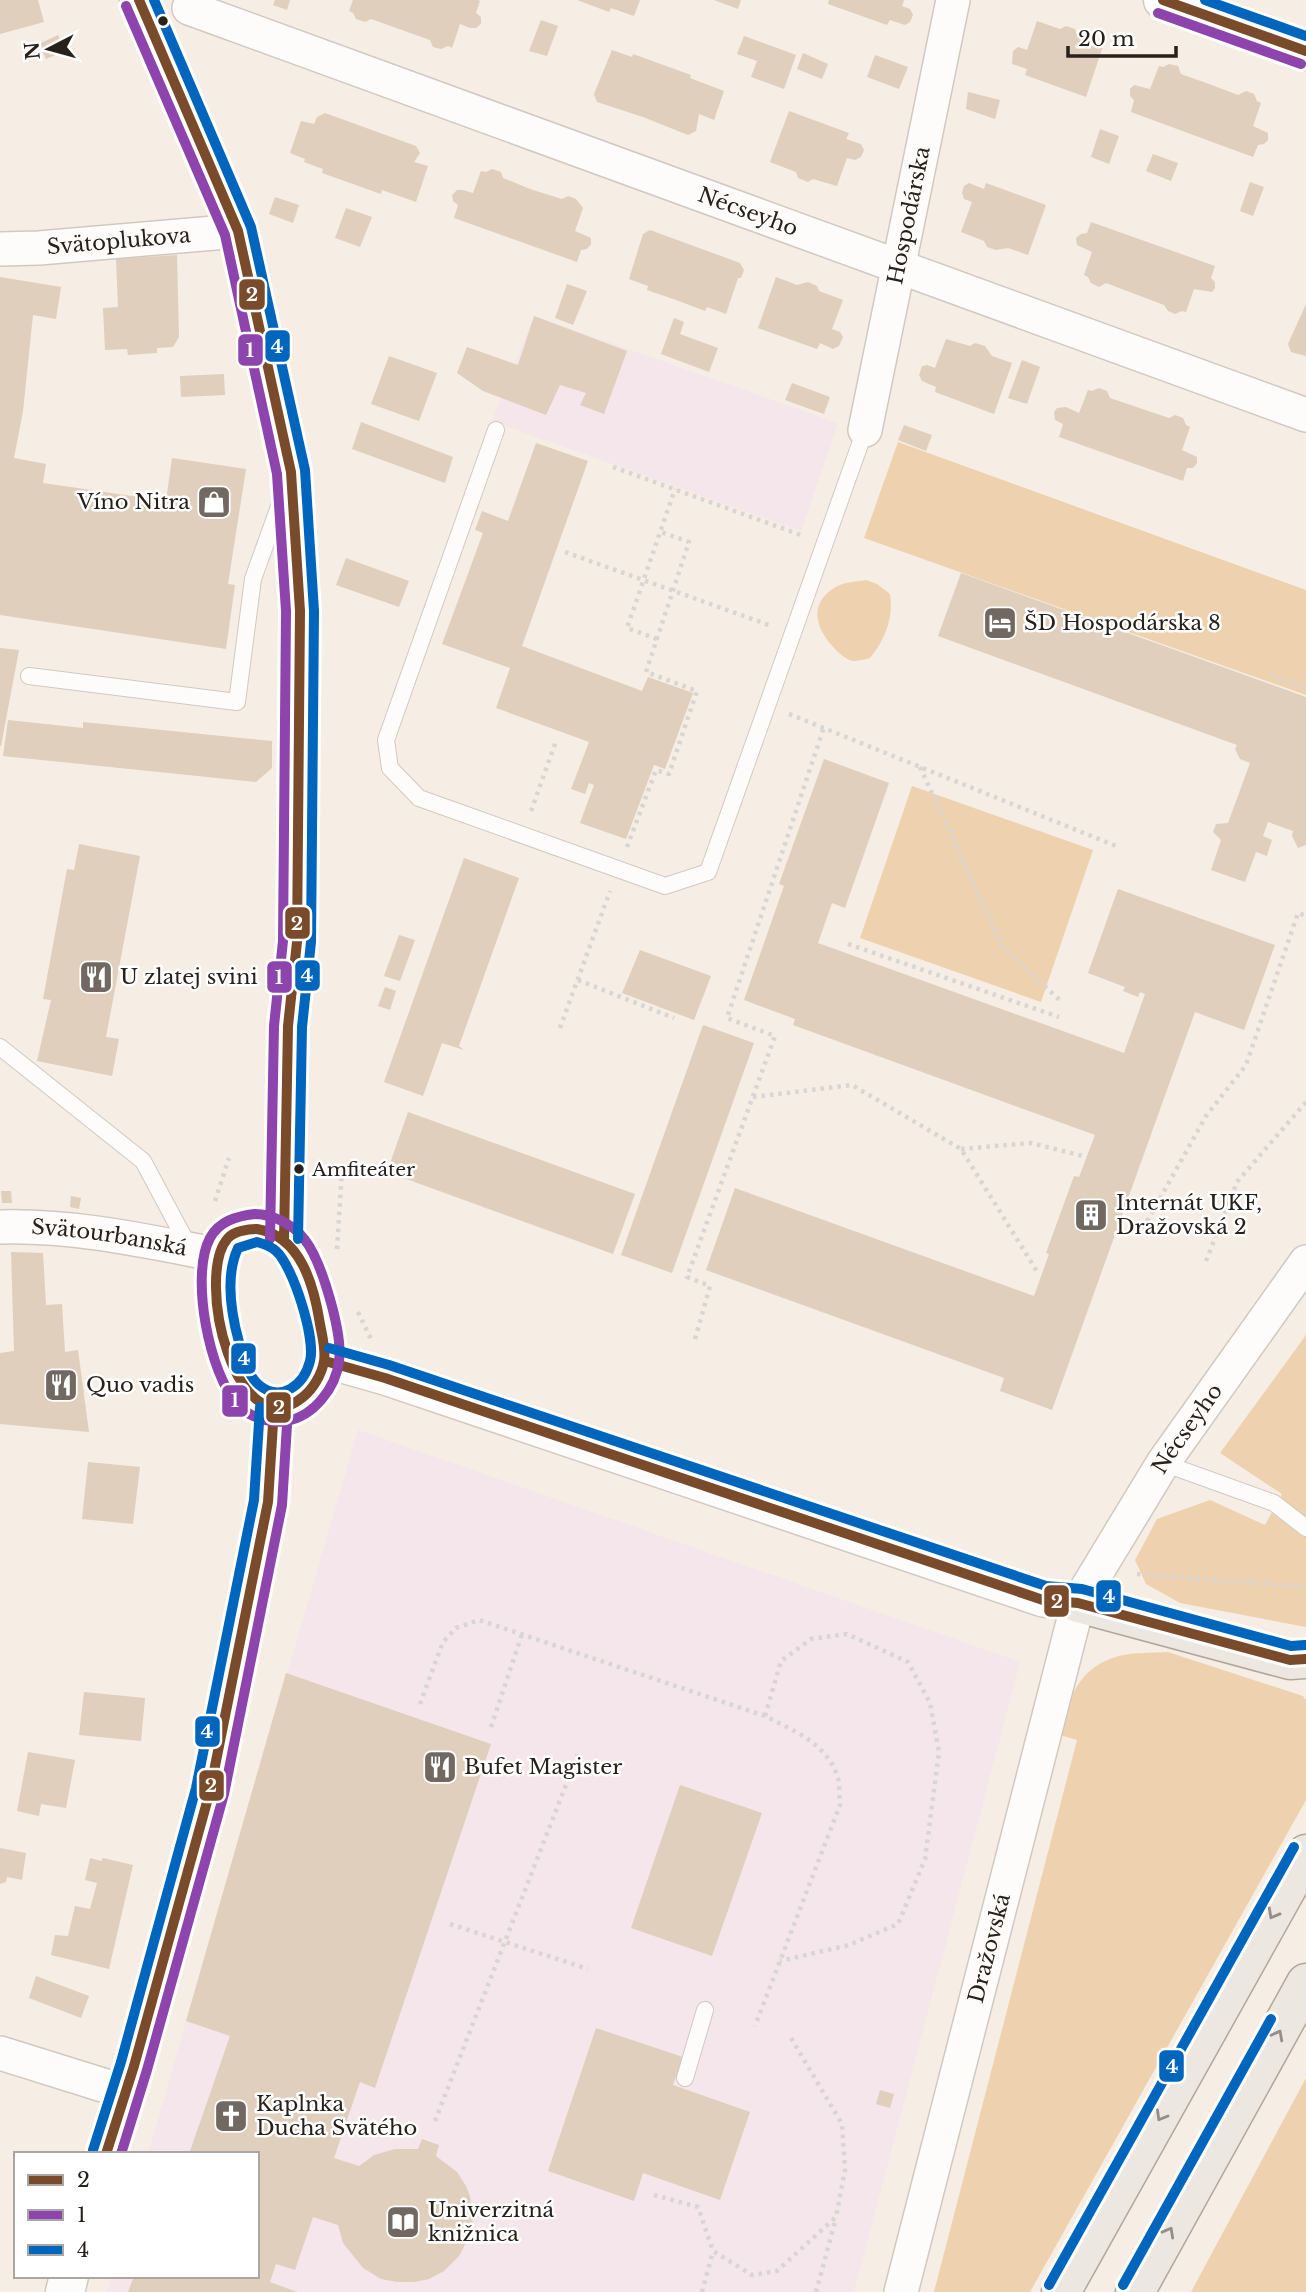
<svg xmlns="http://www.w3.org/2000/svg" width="1306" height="2292" viewBox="0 0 1306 2292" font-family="'Libre Baskerville',serif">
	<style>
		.education { fill: #f4e6eb }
		.green { fill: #eed2af }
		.building { fill: #dfcfbc }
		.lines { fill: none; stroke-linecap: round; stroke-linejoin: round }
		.service-casing { stroke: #d1c9c1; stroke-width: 18 }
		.minor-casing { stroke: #d1c9c1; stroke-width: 36 }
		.tertiary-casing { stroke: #d1c9c1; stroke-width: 41 }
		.primary-casing { stroke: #b1a799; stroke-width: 41 }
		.path { stroke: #d8d5d2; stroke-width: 4.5; stroke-dasharray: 3.5 5; stroke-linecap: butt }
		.service { stroke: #fefcfb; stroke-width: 16 }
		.minor { stroke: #fefcfb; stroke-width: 33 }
		.tertiary { stroke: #fefcfb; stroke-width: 38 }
		.primary { stroke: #ece7e1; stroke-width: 38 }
		.bus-1-casing { stroke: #fff; stroke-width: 16 }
		.bus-2-casing { stroke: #fff; stroke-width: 16 }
		.bus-3-casing { stroke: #fff; stroke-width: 16 }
		.bus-1 { stroke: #7a4b2a; stroke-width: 10 }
		.bus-2 { stroke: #8e44ad; stroke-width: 10 }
		.bus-3 { stroke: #0065bd; stroke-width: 10 }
		.oneway { stroke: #948e87 }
		.bus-dot { fill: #28211a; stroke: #fff; stroke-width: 2.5 }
		.labels { text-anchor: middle; stroke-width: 5; stroke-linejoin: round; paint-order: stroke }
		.bus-label { font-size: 19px; fill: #28211a; stroke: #fff; text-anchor: start }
		.street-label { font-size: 21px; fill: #28211a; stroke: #fff }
		.poi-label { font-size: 21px; fill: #28211a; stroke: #fff; text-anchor: start }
		.line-badge { stroke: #fff; stroke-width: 2.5 }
		.badge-label { font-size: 19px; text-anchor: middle; font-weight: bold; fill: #fff }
	</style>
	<rect width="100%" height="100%" fill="#f6ede4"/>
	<!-- education -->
	<path class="education" d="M534,316l304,107 -37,108 -309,-110z
		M358,1430l662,232 -166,630h-747l5,-16h145v-122h-109z"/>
	<!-- green -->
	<path class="green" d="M898,442l408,148v105l-442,-157z
		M866,580l11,4 13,10c4,23 -5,46 -20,64 -5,1 -12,3 -16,3 -8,-1 -14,-7 -19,-12 -18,-18 -28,-44 -1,-61 9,-6 21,-6 32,-8z
		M912,786l181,64 -52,152 -181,-64z
		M1306,1335v292l-126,-24 -34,-19 -11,-24 22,-41 53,-19 55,25 17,-31 -62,-41z
		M1168,1652l135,44 3,4v100l-276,492h-96l143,-552 -17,-5c9,-37 18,-68 59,-79 15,-4 34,-3 49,-4z
		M1306,2078v214h-115z"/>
	<!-- building -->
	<path class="building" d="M0,0h38l6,22 -44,12z
		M275,0h15l-3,10 -14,-5z
		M353,0h125l2,1 -4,12 5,4v7l-5,4h-6l-10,-4 -8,24 -4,-2 -7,3 -8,-2 -3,-7 -59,-21 -6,3 -9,-3 -3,-6 -4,-2z
		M577,0h63l-6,16 -23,-8 -2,4z
		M714,0h27l-3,9z
		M829,0h75l-2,6 8,3 3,6 -3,7 -5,3 -15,-5 -3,5 -59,-21z
		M541,20l17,6 -11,30 -18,-5z
		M1037,21l23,8 6,-3 9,3 2,6 5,4 21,7 -17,51 -61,-22 2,-6 -15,-5 1,-13 5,-4 9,3z
		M58,35l7,16 -19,8 -7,-15z
		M744,36l52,19 -12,34 -33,-12 6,-16 -20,-7z
		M612,50l20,7 1,-3 58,21 -1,3 34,13 -10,29 -15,-6 -3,17 -8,4 -45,-18 -46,-15 -3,-8z
		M803,53l25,11 -6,15 -25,-10z
		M875,55l33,12 -9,22 -32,-12z
		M1169,64l9,2 3,8 28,10 29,11 8,-4 8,3 3,7 4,2 -8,23 15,7v7l-4,4 -6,1 -5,12 -122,-45 3,-12 -4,-4v-7l4,-4 16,4 9,-23 4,1z
		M968,92l32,8 -5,19 -29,-10z
		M789,111l60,22 -3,6 15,5 3,6 -3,7 -6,3 -8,-2 -10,28 -24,-7 -5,3 -10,-4 -2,-6 -26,-10z
		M325,113l91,33 4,7 -6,9 14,4 -12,36 -34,-12 -1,4 -59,-21 1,-4 -19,-7 1,-3 -15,-6 11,-32 13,3 3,-7z
		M1100,129l19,7 -10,28 -18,-7z
		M1153,154l25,9 -7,18 -25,-10z
		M492,169l9,3 2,6 30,12 29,9 6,-3 8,3 7,9 -8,23 16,7v6l-4,5 -6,1 -4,12 -123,-44 4,-13 -5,-4 -1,-6 5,-5h6l10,3 8,-22 5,1z
		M1250,182l14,5 -11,29 -13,-5z
		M969,183l15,6 2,-6 60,22 -18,50 -20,-7 -12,2 -9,-3 -3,-6 -23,-9 11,-30 -8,-3 -2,-6 2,-7z
		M275,197l24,8 -6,18 -24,-9z
		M346,208l26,9 -12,30 -25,-9z
		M1091,222l124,44 -4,12 4,4v6l-3,4 -18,-3 -8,23 -4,-1 -7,3 -7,-3 -4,-6 -58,-22 -7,4 -8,-4 -3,-6 -4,-2 8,-23 -15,-7 -1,-7 5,-4 6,-1z
		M650,230l90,33 4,7 -3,8h-3l-12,36 -19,-7 -2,4 -29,-11 -29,-10 1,-4 -19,-7 14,-45z
		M177,255l2,82 -6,10 -16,1v5l-29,2 -1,-6 -22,1 -2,-42 15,-1 -2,-48z
		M0,277l61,10 -5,32 -23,-4 -10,96 -9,47 32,6 -3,19 123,18 6,-43 74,11 -18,115 7,1 -9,64 -226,-34z
		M776,277l21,8 11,-3 9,4 2,5 24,9 -11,29 8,3 3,5 -4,9 -6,3 -13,-6 -3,6 -59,-21z
		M567,284l20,7 -14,34 -18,-7z
		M1306,304v52l-15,-4 -3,-8z
		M534,316l93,35 -23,63 -24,-9 6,-12 -26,-8 -14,30 -63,-24 -26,-18 10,-26 51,18z
		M674,318l10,4 -4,12 38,14 -9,24 -48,-18z
		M946,339l24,7 5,-3 10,3 7,10 20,7 -18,51 -59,-22 1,-5 -14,-6 -3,-6 3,-9 5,-1 8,3z
		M389,356l48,17 -18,48 -48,-17z
		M1022,360l18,7 -13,37 -19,-6z
		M224,374l1,21 -44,2 -1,-21z
		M792,383l38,14 -6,17 -39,-14z
		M1099,388l8,3 3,7 59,20 6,-3 8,3 3,7 4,2 -8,23 15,7v6l-4,5h-6l-4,13 -124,-44 4,-13 -8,-4 -1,-8 3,-4 9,-1 13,6 9,-23 4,1z
		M361,422l92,35 -8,26 -93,-34z
		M904,425l28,10 -6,16 -28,-11z
		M536,443l52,18 -66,185 120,45 6,-14 45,16 -28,76 -11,-4 -28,74 -46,-16 14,-38 -5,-2 -4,11 -14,-5 18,-47 -93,-34 14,-40 -68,-24 41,-111 -8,-3 7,-19 26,10z
		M346,558l63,23 -10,26 -63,-22z
		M961,573l345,124v148l-8,3 -6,-12 1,-5 -25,-9 -5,14 9,4 -4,12 -1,4 -11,-4 -11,30 -34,-12 10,-30 -8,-8 3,-8 12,-1 22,-60 -10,-4 -5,-10 2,-4 -299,-109z
		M0,648l19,2 -18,96h-1z
		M8,720l75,8v-6l189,19v27l-16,14 -253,-26z
		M824,759l65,24 -44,125 -13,-5 -14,40 306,110 21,-59 -5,-2 -2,5 -15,-6 2,-4 -37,-14 30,-84 157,56 -31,85 -49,-18 -143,398 -52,-19 4,-13 -298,-108 29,-82 299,108 15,-42 -3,-1 28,-77 5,1 16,-42 -302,-110 2,-6 -51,-19 40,-114 -5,-2z
		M79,844l61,12 -34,181 13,2 -7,37 -75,-15 14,-61 -8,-1 24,-130 7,1z
		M464,858l55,20 -60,168 5,4 -22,-7 -19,53 -39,-14z
		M399,935l16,5 -15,41 -16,-5z
		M640,950l71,26 -17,44 -72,-27z
		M385,987l11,4 -6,19 -12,-4z
		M703,1025l51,18 -82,230 -51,-18z
		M408,1112l227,82 -22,60 -226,-82z
		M1,1191h10l1,12h-10z
		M71,1196l10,2 -2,11 -9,-2z
		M11,1252l32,1 3,52 16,-1 3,48 13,-2 11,82 -89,-8v-71l14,-2z
		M88,1462l52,5 -7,57 -51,-5z
		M286,1673l205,71 -116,344 -15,-6 -26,76 25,8 15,-11 21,-6h23l4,-10 17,6 -3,11 21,16 9,14 4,10 3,28 -4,13 -10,19 -15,15 -15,8 -15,3h-17l-16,-3 -18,-11 -20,-25 -5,-18 -25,-8 -18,53 -19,-6 -6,18 27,10h-169l6,-16h123v-122h-68l41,-118 -44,-15z
		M84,1692l61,6 -4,43 -62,-6z
		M28,1752l47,8 -9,48 -25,-4 -2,12 -22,-5z
		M680,1785l82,28 -50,143 -81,-28z
		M0,1848l26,5 -4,27 -15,-3 -1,5 -6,2z
		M90,1858l11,3 2,-3 30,7 -24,104 -58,-14 4,-20 13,1 7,-30 15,3 7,-26 -12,-3z
		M36,1976l53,20 -8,22 -52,-20z
		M596,2028l87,29 -10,28 77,27 -30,88 -77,-27 -9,28 -86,-30z
		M880,2090l14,4 -4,14 -14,-4z"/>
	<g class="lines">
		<!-- service casing -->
		<g class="service-casing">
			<path id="service" d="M496,430l-110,310 4,28 29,30 246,88 43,-14 157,-442
				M29,676l208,26 16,-123 28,-78
				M0,1047l143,114 46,86
				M1163,1463l111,40 32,25
				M685,2078l20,-68"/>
		</g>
		<!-- minor casing -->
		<g class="minor-casing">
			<g id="minor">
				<path id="s1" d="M189,8l1117,407"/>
				<path id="s2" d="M0,249l39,-1 199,-17"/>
				<path id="s3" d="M865,430l88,-430"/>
				<path id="s4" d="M0,1227c75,-2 146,14 219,28"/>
				<path d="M325,1361l60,17 658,222 35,3"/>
				<path d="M0,2053l125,39"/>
				<path id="s5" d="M901,2292l177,-689 85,-140 143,-201"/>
			</g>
		</g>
		<!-- tertiary casing -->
		<g class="tertiary-casing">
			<path id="tertiary" d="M139,0l99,231 53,241 9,139 -3,331 -9,84 -4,213c27,26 34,68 39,103 0,6 3,15 1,21 -7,27 -32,54 -61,40 -9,-5 -14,-7 -20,-16 -19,-33 -41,-114 -16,-148 3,-4 8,-5 13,-7 17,-8 29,-1 44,7
				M1163,0l143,51
				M106,2154l28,-88 76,-275 58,-289 6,-94
				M65,2292l4,-16"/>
		</g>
		<!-- primary casing -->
		<g class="primary-casing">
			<path id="primary" d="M1078,1603l212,57 16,-1
				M1061,2292l245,-438
				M1135,2292l171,-309"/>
		</g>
		<!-- path -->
		<path class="path" d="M613,467l188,68
			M565,552l204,73
			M657,639l-30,-11 48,-139
			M1270,675l36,13
			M789,714l327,132
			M920,767l83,181 60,55
			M531,811l25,-70
			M627,847l29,-77 13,4 28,-83 -51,-19 43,-130 -28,-10
			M848,944l211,73
			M578,980l96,38
			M560,1028l50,-137
			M753,1097l99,-12 109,64 77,124
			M961,1149l70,-6 52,13
			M215,1201l14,-43
			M1139,1236l67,-120 40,-51 52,-152 8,3
			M337,1249l5,-80
			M1206,1261l31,-79 69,-80
			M358,1312l13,27
			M695,1339l15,-53 -23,-9 88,-241 -48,-18 97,-291
			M1137,1574l169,13
			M420,1704l23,-62 13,-14 23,-8 286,96c29,15 62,27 73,62 2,8 1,19 2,27l-85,221
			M765,1716l16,-55 30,-22 36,-5 61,28 22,41 9,49 -14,107 -27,65 -49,21 -69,16
			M491,1727l31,-93
			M450,1924l138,45
			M435,2121l143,-367
			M654,2195l44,12 15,44 39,24 25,-4 59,-54 9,-47 -3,-46 -51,-86
			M702,2292l11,-41
			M816,2292l20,-74"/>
		<!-- service -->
		<use href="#service" class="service"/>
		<!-- minor -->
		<use href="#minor" class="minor"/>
		<!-- tertiary -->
		<use href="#tertiary" class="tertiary"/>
		<!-- primary -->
		<use href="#primary" class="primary"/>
		<!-- bus-1 casing -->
		<g class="bus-1-casing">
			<path id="bus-1" d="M139,0l99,231 53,241 9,139 -3,331 -9,84 -4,213
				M1163,0l143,51
				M257,1229c44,7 57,57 63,95 2,11 6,26 4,37 -2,13 -11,28 -21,36 -67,55 -109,-121 -75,-159 6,-7 21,-9 29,-9z
				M325,1361l60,17 658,222 35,3 212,57 16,-1
				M106,2154l28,-88 76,-275 58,-289 6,-94"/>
		</g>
		<!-- bus-2 casing -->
		<g class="bus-2-casing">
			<path id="bus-2" d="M126,6l99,229 52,239 9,137 -3,330 -9,85 -4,213
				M1158,13l143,51
				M255,1214c18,0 39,11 50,26 17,22 38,94 34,121 -3,27 -26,56 -53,60 -16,3 -37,-4 -48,-16 -29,-31 -48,-130 -28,-167 9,-17 27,-22 45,-24z
				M121,2154l26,-84 77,-276 58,-289 6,-96"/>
		</g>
		<!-- bus-3 casing -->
		<g class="bus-3-casing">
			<path id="bus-3" d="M154,0l97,227 54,243 9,141 -3,331 -9,85 -4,212
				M1205,0l101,36
				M257,1242c7,2 14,4 19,9 17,15 40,88 34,110 -6,24 -29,42 -51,24 -11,-9 -17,-30 -20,-43 -8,-29 -14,-66 -1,-94z
				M329,1348l60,17 657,221 36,3 209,57 14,-1
				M93,2150l28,-88 75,-274 58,-288 6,-93
				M1049,2285l245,-438
				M1123,2285l148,-266"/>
		</g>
		<!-- bus-1 -->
		<use href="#bus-1" class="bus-1"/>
		<!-- bus-2 -->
		<use href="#bus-2" class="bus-2"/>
		<!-- bus-3 -->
		<use href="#bus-3" class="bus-3"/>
	</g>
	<!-- one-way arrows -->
	<defs><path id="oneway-chevron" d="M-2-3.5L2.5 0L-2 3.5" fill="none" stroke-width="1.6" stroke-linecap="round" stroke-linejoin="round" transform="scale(1.75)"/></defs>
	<g class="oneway">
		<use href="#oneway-chevron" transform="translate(1273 1914) rotate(119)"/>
		<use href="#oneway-chevron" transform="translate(1278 2035) rotate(-62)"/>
		<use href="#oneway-chevron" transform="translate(1161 2116) rotate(120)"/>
		<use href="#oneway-chevron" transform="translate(1169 2232) rotate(-61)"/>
	</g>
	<!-- icons -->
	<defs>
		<g id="shop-square" transform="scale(1.75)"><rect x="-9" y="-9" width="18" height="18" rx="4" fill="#706861" stroke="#fff"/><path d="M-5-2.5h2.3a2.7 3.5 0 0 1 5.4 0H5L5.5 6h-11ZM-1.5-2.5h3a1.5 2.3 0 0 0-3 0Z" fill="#fff"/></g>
		<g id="hotel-square" transform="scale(1.75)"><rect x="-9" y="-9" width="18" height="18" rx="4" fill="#706861" stroke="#fff"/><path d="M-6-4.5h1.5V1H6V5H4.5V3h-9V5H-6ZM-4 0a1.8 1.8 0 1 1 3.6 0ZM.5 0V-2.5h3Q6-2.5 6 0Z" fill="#fff"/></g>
		<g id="restaurant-square" transform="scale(1.75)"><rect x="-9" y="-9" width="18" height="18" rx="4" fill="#706861" stroke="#fff"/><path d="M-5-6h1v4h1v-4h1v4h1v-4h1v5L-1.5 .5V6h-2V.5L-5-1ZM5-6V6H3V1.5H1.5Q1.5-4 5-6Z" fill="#fff"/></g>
		<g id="building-square" transform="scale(1.75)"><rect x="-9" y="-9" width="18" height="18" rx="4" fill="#706861" stroke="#fff"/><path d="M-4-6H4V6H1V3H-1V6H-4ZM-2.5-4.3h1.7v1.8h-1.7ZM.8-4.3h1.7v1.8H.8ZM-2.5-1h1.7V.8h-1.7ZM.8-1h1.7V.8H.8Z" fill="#fff"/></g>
		<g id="church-square" transform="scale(1.75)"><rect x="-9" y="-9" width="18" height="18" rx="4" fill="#706861" stroke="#fff"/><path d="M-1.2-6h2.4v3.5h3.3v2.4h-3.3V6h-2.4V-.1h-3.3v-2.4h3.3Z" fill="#fff"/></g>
		<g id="library-square" transform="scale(1.75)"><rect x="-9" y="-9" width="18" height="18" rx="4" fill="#706861" stroke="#fff"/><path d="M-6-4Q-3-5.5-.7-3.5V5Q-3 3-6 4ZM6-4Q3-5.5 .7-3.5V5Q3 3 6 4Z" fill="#fff"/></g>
	</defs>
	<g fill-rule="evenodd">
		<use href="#shop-square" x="214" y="502"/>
		<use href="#hotel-square" x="1000" y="623"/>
		<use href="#restaurant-square" x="96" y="977"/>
		<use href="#building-square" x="1091" y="1215"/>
		<use href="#restaurant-square" x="61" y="1385"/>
		<use href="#restaurant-square" x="440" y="1767"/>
		<use href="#church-square" x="231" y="2116"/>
		<use href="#library-square" x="403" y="2222"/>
	</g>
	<!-- markers -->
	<g class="bus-dot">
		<circle cx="163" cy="21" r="6"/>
		<circle cx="299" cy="1169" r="6"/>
	</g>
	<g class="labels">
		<!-- bus labels -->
		<g class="bus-label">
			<text x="312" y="1176">Amfiteáter</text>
		</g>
		<!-- street labels -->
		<g class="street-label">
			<text dy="7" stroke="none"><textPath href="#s1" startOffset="595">Nécseyho</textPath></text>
			<text dy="7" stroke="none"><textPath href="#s3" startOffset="219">Hospodárska</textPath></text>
			<text dy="7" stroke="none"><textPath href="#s2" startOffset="119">Svätoplukova</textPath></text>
			<text dy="7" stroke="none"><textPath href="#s4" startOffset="110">Svätourbanská</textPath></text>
			<text dy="7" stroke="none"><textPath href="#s5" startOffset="917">Nécseyho</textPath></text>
			<text dy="7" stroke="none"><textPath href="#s5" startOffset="355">Dražovská</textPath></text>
		</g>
		<!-- poi labels -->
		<g class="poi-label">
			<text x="190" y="509" text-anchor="end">Víno Nitra</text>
			<text x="1024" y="630">ŠD Hospodárska 8</text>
			<text x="120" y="984">U zlatej svini</text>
			<text x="1116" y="1210">Internát UKF,<tspan x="1116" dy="24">Dražovská 2</tspan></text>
			<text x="86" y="1392">Quo vadis</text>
			<text x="464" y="1774">Bufet Magister</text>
			<text x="256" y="2111">Kaplnka<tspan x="256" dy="24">Ducha Svätého</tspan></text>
			<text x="428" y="2217">Univerzitná<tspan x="428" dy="24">knižnica</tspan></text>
		</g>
	</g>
	<g class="line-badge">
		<rect x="238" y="278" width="28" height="33" rx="7" fill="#7a4b2a"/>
		<rect x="264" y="329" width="27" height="34" rx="7" fill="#0065bd"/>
		<rect x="237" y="333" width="27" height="34" rx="7" fill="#8e44ad"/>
		<rect x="284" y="906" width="27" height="34" rx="7" fill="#7a4b2a"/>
		<rect x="294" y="959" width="27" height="33" rx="7" fill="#0065bd"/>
		<rect x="266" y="960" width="27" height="34" rx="7" fill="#8e44ad"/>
		<rect x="230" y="1342" width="27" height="33" rx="7" fill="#0065bd"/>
		<rect x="221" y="1384" width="28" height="34" rx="7" fill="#8e44ad"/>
		<rect x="265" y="1391" width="27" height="33" rx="7" fill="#7a4b2a"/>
		<rect x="1095" y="1579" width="27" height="34" rx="7" fill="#0065bd"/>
		<rect x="1043" y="1584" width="27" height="34" rx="7" fill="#7a4b2a"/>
		<rect x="194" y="1715" width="27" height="33" rx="7" fill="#0065bd"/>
		<rect x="198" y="1769" width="27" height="33" rx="7" fill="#7a4b2a"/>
		<rect x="1158" y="2049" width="27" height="34" rx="7" fill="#0065bd"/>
	</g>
	<g class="badge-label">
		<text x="252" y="301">2</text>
		<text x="277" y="353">4</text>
		<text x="250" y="357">1</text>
		<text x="297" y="930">2</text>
		<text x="307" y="982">4</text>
		<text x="279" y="984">1</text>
		<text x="244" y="1365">4</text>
		<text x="235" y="1407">1</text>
		<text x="279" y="1414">2</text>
		<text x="1109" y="1603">4</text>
		<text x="1057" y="1608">2</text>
		<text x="207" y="1738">4</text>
		<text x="211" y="1792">2</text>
		<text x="1172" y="2073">4</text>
	</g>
	<!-- legend -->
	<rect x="14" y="2152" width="245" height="126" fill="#ffffff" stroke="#a9a6a3" stroke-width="2"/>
	<rect x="28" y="2175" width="35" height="10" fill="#7a4b2a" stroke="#a9a6a3" stroke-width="2"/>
	<text x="77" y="2187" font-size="21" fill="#28211a">2</text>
	<rect x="28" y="2210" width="35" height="10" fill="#8e44ad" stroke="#a9a6a3" stroke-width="2"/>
	<text x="77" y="2222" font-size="21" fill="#28211a">1</text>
	<rect x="28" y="2245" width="35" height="10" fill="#0065bd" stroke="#a9a6a3" stroke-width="2"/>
	<text x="77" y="2257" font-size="21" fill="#28211a">4</text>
	<!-- north arrow -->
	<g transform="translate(49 49) rotate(264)" stroke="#ffffff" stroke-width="5" paint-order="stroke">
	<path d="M0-5L12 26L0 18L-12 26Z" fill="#28211a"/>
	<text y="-10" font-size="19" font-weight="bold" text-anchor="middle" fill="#28211a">N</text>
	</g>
	<!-- scale -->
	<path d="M1068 46v10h108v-10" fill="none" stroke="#28211a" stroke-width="3.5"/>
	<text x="1078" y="46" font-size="21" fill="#28211a" stroke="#ffffff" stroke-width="5" paint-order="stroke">20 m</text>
</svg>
